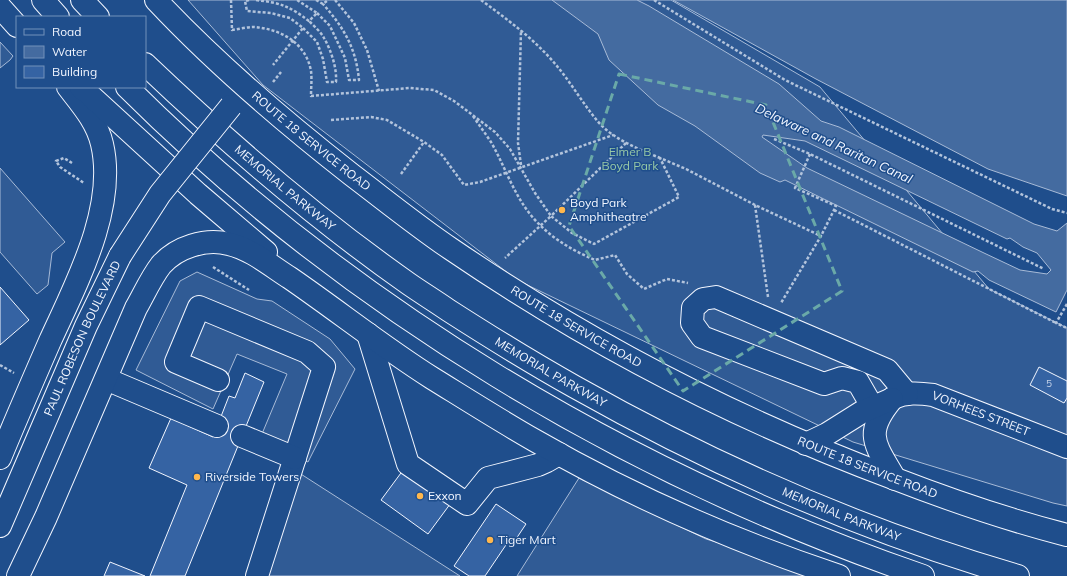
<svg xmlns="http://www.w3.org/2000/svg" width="1067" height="576" viewBox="0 0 1067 576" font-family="Mulish,sans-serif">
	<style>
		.built { fill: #305b95; stroke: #a8bbd7 }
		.water { fill: #446ba0; stroke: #a8bbd7; fill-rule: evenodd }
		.building { fill: #3563a3; stroke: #f2f6ff }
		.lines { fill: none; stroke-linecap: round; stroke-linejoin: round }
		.minor-casing { stroke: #f2f6ff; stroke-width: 24 }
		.major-casing { stroke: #f2f6ff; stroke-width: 24 }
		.highway-casing { stroke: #f2f6ff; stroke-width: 24 }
		.path { stroke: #b3c4dc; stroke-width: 2.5; stroke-dasharray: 3 2; stroke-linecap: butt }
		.minor { stroke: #1f4e8c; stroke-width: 22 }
		.major { stroke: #1f4e8c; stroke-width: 22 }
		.highway { stroke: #1f4e8c; stroke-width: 22 }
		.minor-bridge-casing { stroke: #f2f6ff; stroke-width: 24; stroke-linecap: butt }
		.minor-bridge { stroke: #1f4e8c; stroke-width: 22 }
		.marked { fill: none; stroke: #6aa9a8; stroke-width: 3; stroke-dasharray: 8 5; stroke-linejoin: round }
		.poi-dot { fill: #ffb74d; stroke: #1f4e8c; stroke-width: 1.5 }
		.labels { text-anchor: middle; stroke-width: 3; stroke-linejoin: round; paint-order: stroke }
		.number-label { font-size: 10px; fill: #c3d1e8 }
		.street-label { font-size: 12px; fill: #f2f6ff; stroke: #1f4e8c }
		.park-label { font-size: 12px; fill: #97c8a6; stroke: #1f4e8c }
		.poi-label { font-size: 12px; fill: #f2f6ff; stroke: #1f4e8c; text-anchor: start }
		.water-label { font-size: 13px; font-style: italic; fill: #f2f6ff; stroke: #1f4e8c }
	</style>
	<rect width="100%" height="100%" fill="#1f4e8c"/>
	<!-- built -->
	<path class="built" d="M188,0h483l149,87 169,202 78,39v178l-14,-3 -200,-61 -336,-162 -254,-195z
		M0,42l13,14 -3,4 -10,8z
		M0,168l65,74 -13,11 -4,32 -11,9 -37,-42z
		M197,272l60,27 15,2 58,38 25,30 -47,93 -49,-21 28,-67 -50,-20 -24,55 -77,-39 44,-89z
		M293,469l167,107h-201z
		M579,478l127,61 122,37h-311z"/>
	<!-- water -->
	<path class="water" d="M552,0h85l12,6 130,78 42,37 18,6 195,97 23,7 10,-8v67l-11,22 -67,-32 -11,-9 -5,1 -188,-92 -5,2 -20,-9 -65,-47 -37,-21 -49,-45 -11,-26zM763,135l42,6 202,98 3,-1 13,9 14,6 14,17 -4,4 -27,-4 -36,-17 -177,-85 -45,-31z
		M673,0h394v196l-79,-27 -172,-90z"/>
	<!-- building -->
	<path class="building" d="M0,287l29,33 -29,25z
		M1039,367l28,14v17l-3,5 -34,-18z
		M245,373l19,9 -79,194h-35l37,-91 -38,-17 22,-50 42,19 16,-41 6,2z
		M412,458l47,34 -31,42 -47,-34z
		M496,504l30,20 -12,18 -4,-3 -25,37h-16l-15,-10z
		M110,562l35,14h-41z"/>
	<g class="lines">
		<!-- minor casing -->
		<g class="minor-casing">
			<g id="minor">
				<path d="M368,334l40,130 59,40 21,-26 50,-13 9,-4 12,-7"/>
				<path d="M106,379l111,47"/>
				<path d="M218,380l-42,-18 23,-55 108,45 17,15 -67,209"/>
				<path id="s1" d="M893,398c13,-6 26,-5 40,-3l134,52"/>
				<path d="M873,408l-15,-26 -16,-4 -18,6 -122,-47 -10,-14 1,-15 10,-9 13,-2 171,73 20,24"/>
				<path d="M242,436l53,22"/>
				<path id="s2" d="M0,526l86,-200 34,-70"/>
			</g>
		</g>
		<!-- major casing -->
		<g class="major-casing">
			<g id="major">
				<path id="s3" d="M156,0c60,64 127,121 196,175 33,25 65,51 99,74 138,94 286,171 442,229 57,22 115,42 174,57"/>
				<path d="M0,7l17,19"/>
				<path d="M892,399c-29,35 -17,45 3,80"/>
				<path d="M806,444l21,-10 35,-22 30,-13"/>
				<path d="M0,458c16,-39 33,-78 50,-117 26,-57 67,-133 52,-197 -5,-22 -20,-39 -34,-57"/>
			</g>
		</g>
		<!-- highway casing -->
		<g class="highway-casing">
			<g id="highway">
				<path d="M43,0l15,17"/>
				<path d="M82,0l16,17"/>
				<path id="s4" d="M145,64c83,79 170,154 264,220 13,9 26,17 39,26 42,27 84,53 127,77 140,79 288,144 443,189"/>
				<path d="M81,87l117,107 68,58"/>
				<path d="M127,87c221,220 501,388 796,489"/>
				<path d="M18,576l28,-59 90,-209c8,-14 15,-30 25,-43 16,-18 44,-27 68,-21 22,5 42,22 61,34 48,33 93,69 142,100 34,21 67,42 102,62 97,56 200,101 305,136"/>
			</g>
		</g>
		<!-- path -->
		<path class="path" d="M231,0l1,30c7,-1 15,-3 22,-3 27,2 52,16 57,44 1,8 0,17 0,25l99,-8 24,2 20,11 41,31 15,17 25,44 16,23 -46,42
			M249,0l-4,1 2,10 24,2 19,5 13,10 -30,37
			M256,0c25,3 33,6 53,21l8,-8 -20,-13
			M316,0l7,4 5,-4
			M335,0l19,23 13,27 12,41
			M481,0c24,18 48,35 68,57 18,19 30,41 46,61 16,21 42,30 65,40
			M654,0l131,80 267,129 15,4
			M317,13l13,13 15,32 4,22h10c-3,-32 -15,-52 -36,-76
			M303,28l14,14 6,17 4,23h9c1,-14 -5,-32 -12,-44 -3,-6 -10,-12 -15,-17
			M273,82l8,-10
			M473,116c6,9 12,17 18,26 16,28 25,61 50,84 15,15 35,26 54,34l20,-5 12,19 17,15 23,-10 21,4
			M331,120l40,-3 16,3 37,22 18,13 22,30 16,-3 133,-47
			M774,139l36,15 234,115
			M626,143l-75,73 21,17 22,11 85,-47 -19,-39 26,11 69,36
			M810,154l-15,34 41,18 -15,30
			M72,163l-8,-5 -8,3 4,6 24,16
			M521,165l-3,-22 3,-113
			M401,174l23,-32
			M834,210l222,113
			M213,267l36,23
			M768,297l-13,-92 66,31 -40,67
			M1067,304l-11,19 11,5
			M0,365l14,8"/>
		<!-- minor -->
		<use href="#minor" class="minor"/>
		<!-- major -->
		<use href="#major" class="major"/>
		<!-- highway -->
		<use href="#highway" class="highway"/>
		<!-- minor-bridge casing -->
		<g class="minor-bridge-casing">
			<path id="minor-bridge" d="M120,256l40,-62 71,-88"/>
		</g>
		<!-- minor-bridge -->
		<use href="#minor-bridge" class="minor-bridge"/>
	</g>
	<!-- marked area -->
	<path class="marked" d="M619,74l147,31 76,186 -159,100 -114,-165z"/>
	<!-- markers -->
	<g class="poi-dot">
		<circle cx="562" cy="210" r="4"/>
		<circle cx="197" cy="477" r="4"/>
		<circle cx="420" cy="496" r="4"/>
		<circle cx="490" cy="540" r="4"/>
	</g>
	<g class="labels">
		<!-- number labels -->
		<g class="number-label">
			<text x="1049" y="387">5</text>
		</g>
		<!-- street labels -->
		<g class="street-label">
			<text dy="4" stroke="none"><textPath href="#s3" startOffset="210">ROUTE 18 SERVICE ROAD</textPath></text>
			<text dy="4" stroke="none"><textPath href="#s4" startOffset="187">MEMORIAL PARKWAY</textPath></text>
			<text dy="4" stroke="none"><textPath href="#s3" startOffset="534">ROUTE 18 SERVICE ROAD</textPath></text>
			<text dy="4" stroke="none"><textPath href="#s2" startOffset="205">PAUL ROBESON BOULEVARD</textPath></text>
			<text dy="4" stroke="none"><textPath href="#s4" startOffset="511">MEMORIAL PARKWAY</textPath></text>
			<text dy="4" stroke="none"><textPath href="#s1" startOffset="92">VORHEES STREET</textPath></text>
			<text dy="4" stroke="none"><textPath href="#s3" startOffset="858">ROUTE 18 SERVICE ROAD</textPath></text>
			<text dy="4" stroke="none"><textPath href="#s4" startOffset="835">MEMORIAL PARKWAY</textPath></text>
		</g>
		<!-- park labels -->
		<g class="park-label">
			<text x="630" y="156">Elmer B<tspan x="630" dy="14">Boyd Park</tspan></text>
		</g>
		<!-- poi labels -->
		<g class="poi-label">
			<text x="570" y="207">Boyd Park<tspan x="570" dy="14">Amphitheatre</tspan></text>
			<text x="205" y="481">Riverside Towers</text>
			<text x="428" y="500">Exxon</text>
			<text x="498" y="544">Tiger Mart</text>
		</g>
		<!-- water labels -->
		<g class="water-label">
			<text transform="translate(834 143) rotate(25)" y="5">Delaware and Raritan Canal</text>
		</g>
	</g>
	<!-- legend -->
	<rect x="16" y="16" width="130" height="72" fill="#1f4e8c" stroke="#7391ba"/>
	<rect x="24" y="29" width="20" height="6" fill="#1f4e8c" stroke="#7391ba"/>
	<text x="52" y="36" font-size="12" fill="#f2f6ff">Road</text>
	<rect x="24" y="46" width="20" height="12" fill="#446ba0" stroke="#7391ba"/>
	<text x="52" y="56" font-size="12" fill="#f2f6ff">Water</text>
	<rect x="24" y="66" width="20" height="12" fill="#3563a3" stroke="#7391ba"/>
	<text x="52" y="76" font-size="12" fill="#f2f6ff">Building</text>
</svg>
